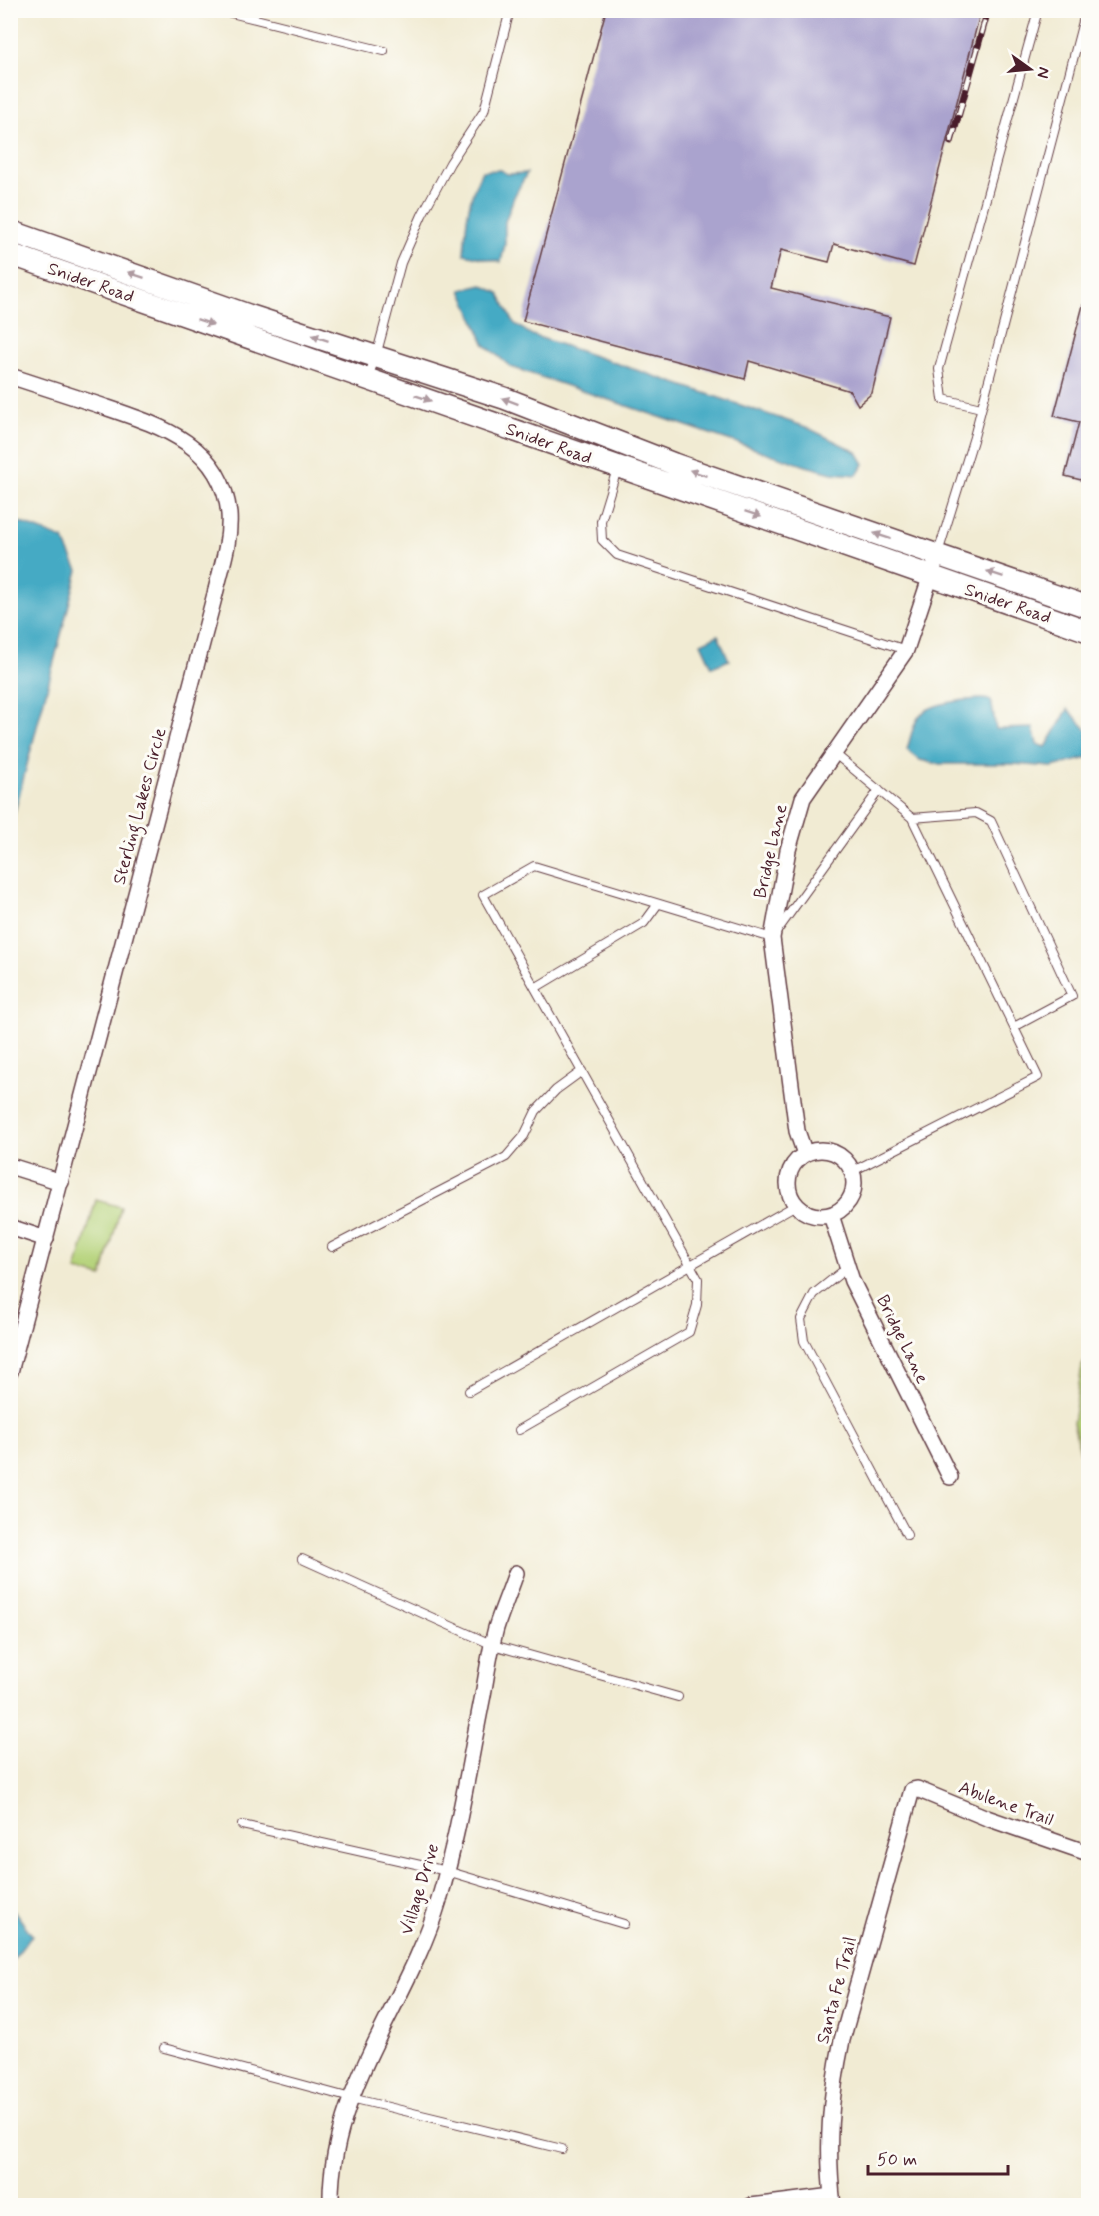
<svg xmlns="http://www.w3.org/2000/svg" width="1099" height="2216" viewBox="0 0 1099 2216" font-family="Mynerve,sans-serif">
	<style>
		.green { fill: #b4d278; stroke: #7f7852; stroke-width: 1.5 }
		.water { fill: #44aac4; stroke: #476478; stroke-width: 1.5 }
		.building { fill: #aaa3ce }
		.lines { fill: none; stroke-linecap: round; stroke-linejoin: round }
		.lane-casing { stroke: #633e44; stroke-width: 10 }
		.street-casing { stroke: #633e44; stroke-width: 18 }
		.secondary-casing { stroke: #633e44; stroke-width: 24 }
		.lane { stroke: #fff; stroke-width: 8 }
		.street { stroke: #fff; stroke-width: 15 }
		.secondary { stroke: #fff; stroke-width: 21 }
		.rail-casing { stroke: #4a1f2b; stroke-width: 7 }
		.rail { stroke: #fdfcf7; stroke-width: 4.5; stroke-dasharray: 14; stroke-linecap: butt }
		.oneway { fill: #ae9aa0 }
		.labels { text-anchor: middle; stroke-width: 6; stroke-linejoin: round; paint-order: stroke }
		.street-label { font-size: 18px; fill: #4a1f2b; stroke: #fdfcf7 }
	</style>
	<rect width="100%" height="100%" fill="#fdfcf7"/>
	<filter id="ink" filterUnits="userSpaceOnUse"><feTurbulence type="fractalNoise" baseFrequency=".0167" numOctaves="2"/><feDisplacementMap in="SourceGraphic" scale="12" xChannelSelector="R" yChannelSelector="G"/><feConvolveMatrix kernelMatrix="1 2 1 2 8 2 1 2 1" color-interpolation-filters="sRGB"/></filter>
	<filter id="wash" filterUnits="userSpaceOnUse"><feTurbulence type="fractalNoise" baseFrequency=".008" numOctaves="4" result="noise"/><feDisplacementMap in="SourceGraphic" scale="24" xChannelSelector="R" yChannelSelector="G"/><feGaussianBlur stdDeviation="1.35" result="paint"/><feColorMatrix in="noise" values="0 0 0 0 0 0 0 0 0 0 0 0 0 0 0 0 0 1.4 0 .05"/><feComposite in="paint" operator="in"/></filter>
	<g filter="url(#wash)">
		<rect width="100%" height="100%" fill="#f1ebd3"/>
		<!-- green -->
		<path class="green" d="M96,1200l25,7 -19,70 -26,-7z
			M1088,1357v126l-15,-60 9,-57z"/>
		<!-- water -->
		<path class="water" d="M500,170l7,4 20,-1 -13,24 -9,25v22l-4,18 -37,-8c2,-31 3,-54 18,-83z
			M482,285l17,8 15,30 18,12 274,92 51,25 7,12 -7,11 -25,-2 -26,-7 -295,-99 -26,-22 -24,-55z
			M11,519l52,20 15,31 -67,256z
			M718,635l11,25 -17,7 -11,-24z
			M981,699l10,1 5,29 37,-1 4,16 9,3 22,-38 20,22v27l-36,9 -38,-3h-76l-18,-4 -13,-10c3,-10 5,-23 11,-32 10,-16 46,-18 63,-19z
			M11,1910l4,2 17,23 -21,27z"/>
		<g id="blocks">
			<!-- building -->
			<path class="building" d="M606,10h375l-67,256 -80,-22 -5,18 -48,-12 -10,38 119,29 -18,76 -14,12 -8,-14 -101,-30 -4,18 -222,-58z
				M1083,305l6,1v176l-24,-6 14,-54 -25,-6z"/>
		</g>
	</g>
	<g filter="url(#ink)">
		<use href="#blocks" fill-opacity="0" stroke="#633e44" stroke-width="1.5"/>
		<g class="lines">
			<!-- lane casing -->
			<g class="lane-casing">
				<path id="lane" d="M219,10l165,41
					M368,377l8,-21 25,-93 21,-48 28,-52 34,-52 26,-101
					M981,408l-38,-9 -4,-30 99,-359
					M617,469l-16,52 1,19 15,15 289,95
					M938,553l36,-116 112,-427
					M834,753l78,65 126,259 -185,94
					M912,818l64,-5 15,8 81,175 -58,31
					M535,988l109,-65 14,-19
					M332,1247l174,-90 18,-21 12,-25 20,-21 26,-19
					M848,1267l-34,27 -13,25 3,22 103,194
					M469,1391l327,-186
					M519,1430l170,-98 8,-27 1,-26 -215,-384 51,-29 238,72 107,-148
					M302,1559l191,86 185,52
					M242,1825l205,46 177,53
					M164,2048l187,50 211,51"/>
			</g>
			<!-- street casing -->
			<g class="street-casing">
				<path id="street" d="M10,376c31,10 61,20 92,30 56,19 120,38 127,108 2,27 -8,54 -14,80l-205,778
					M788 1183a33 33 0 1 1 66 0a33 33 0 1 1-66 0Z
					M805,1154l-8,-23 -25,-193 16,-88 15,-52 103,-148 28,-84
					M10,1166l51,16
					M831,1215l21,66 98,196
					M10,1227l36,12
					M331,2206c-3,-114 77,-202 108,-306 20,-67 30,-136 44,-205 4,-22 7,-45 13,-67 6,-19 14,-37 20,-55
					M751,2206l81,-10
					M833,2206c-7,-59 -3,-109 9,-166l70,-250 5,-1 70,29 101,35"/>
			</g>
			<!-- secondary casing -->
			<g class="secondary-casing">
				<path id="secondary" d="M10,231l238,84 256,83 170,66 414,143
					M10,254l1078,377"/>
			</g>
			<!-- lane -->
			<use href="#lane" class="lane"/>
			<!-- street -->
			<use href="#street" class="street"/>
			<!-- secondary -->
			<use href="#secondary" class="secondary"/>
			<!-- rail casing -->
			<g class="rail-casing">
				<path id="rail" d="M951,142l37,-132"/>
			</g>
			<!-- rail -->
			<use href="#rail" class="rail"/>
		</g>
		<!-- one-way arrows -->
		<defs><path id="oneway-solid" d="M-6-.8H1V-3.2L6.5 0L1 3.2V.8H-6Z" transform="scale(1.5)"/></defs>
		<g class="oneway">
			<use href="#oneway-solid" transform="translate(136 275) rotate(-161)"/>
			<use href="#oneway-solid" transform="translate(205 322) rotate(19)"/>
			<use href="#oneway-solid" transform="translate(320 338) rotate(-162)"/>
			<use href="#oneway-solid" transform="translate(423 398) rotate(19)"/>
			<use href="#oneway-solid" transform="translate(510 401) rotate(-160)"/>
			<use href="#oneway-solid" transform="translate(698 473) rotate(-161)"/>
			<use href="#oneway-solid" transform="translate(753 514) rotate(19)"/>
			<use href="#oneway-solid" transform="translate(882 536) rotate(-161)"/>
			<use href="#oneway-solid" transform="translate(995 574) rotate(-161)"/>
		</g>
	</g>
	<g class="labels">
		<!-- street labels -->
		<g class="street-label">
			<text transform="translate(91 282) rotate(19)" y="6">Snider Road</text>
			<text transform="translate(549 443) rotate(20)" y="6">Snider Road</text>
			<text transform="translate(1008 603) rotate(19)" y="6">Snider Road</text>
			<text transform="translate(139 806) rotate(-75)" y="6">Sterling Lakes Circle</text>
			<text transform="translate(770 851) rotate(-77)" y="6">Bridge Lane</text>
			<text transform="translate(903 1339) rotate(64)" y="6">Bridge Lane</text>
			<text transform="translate(1006 1803) rotate(20)" y="6">Abulene Trail</text>
			<text transform="translate(419 1889) rotate(-73)" y="6">Village Drive</text>
			<text transform="translate(836 1990) rotate(-75)" y="6">Santa Fe Trail</text>
		</g>
	</g>
	<!-- margin -->
	<rect width="1099" height="2216" fill="none" stroke="#fdfcf7" stroke-width="36"/>
	<!-- north arrow -->
	<g transform="translate(1030 69) rotate(105)" stroke="#fdfcf7" stroke-width="4.5" paint-order="stroke">
	<path d="M0-4.5L10 22L0 15L-10 22Z" fill="#4a1f2b"/>
	<text y="-9" font-size="16" font-weight="bold" text-anchor="middle" fill="#4a1f2b">N</text>
	</g>
	<!-- scale -->
	<path d="M868 2165v9h140v-9" fill="none" stroke="#4a1f2b" stroke-width="3"/>
	<text x="877" y="2165" font-size="18" fill="#4a1f2b" stroke="#fdfcf7" stroke-width="4.5" paint-order="stroke">50 m</text>
</svg>
